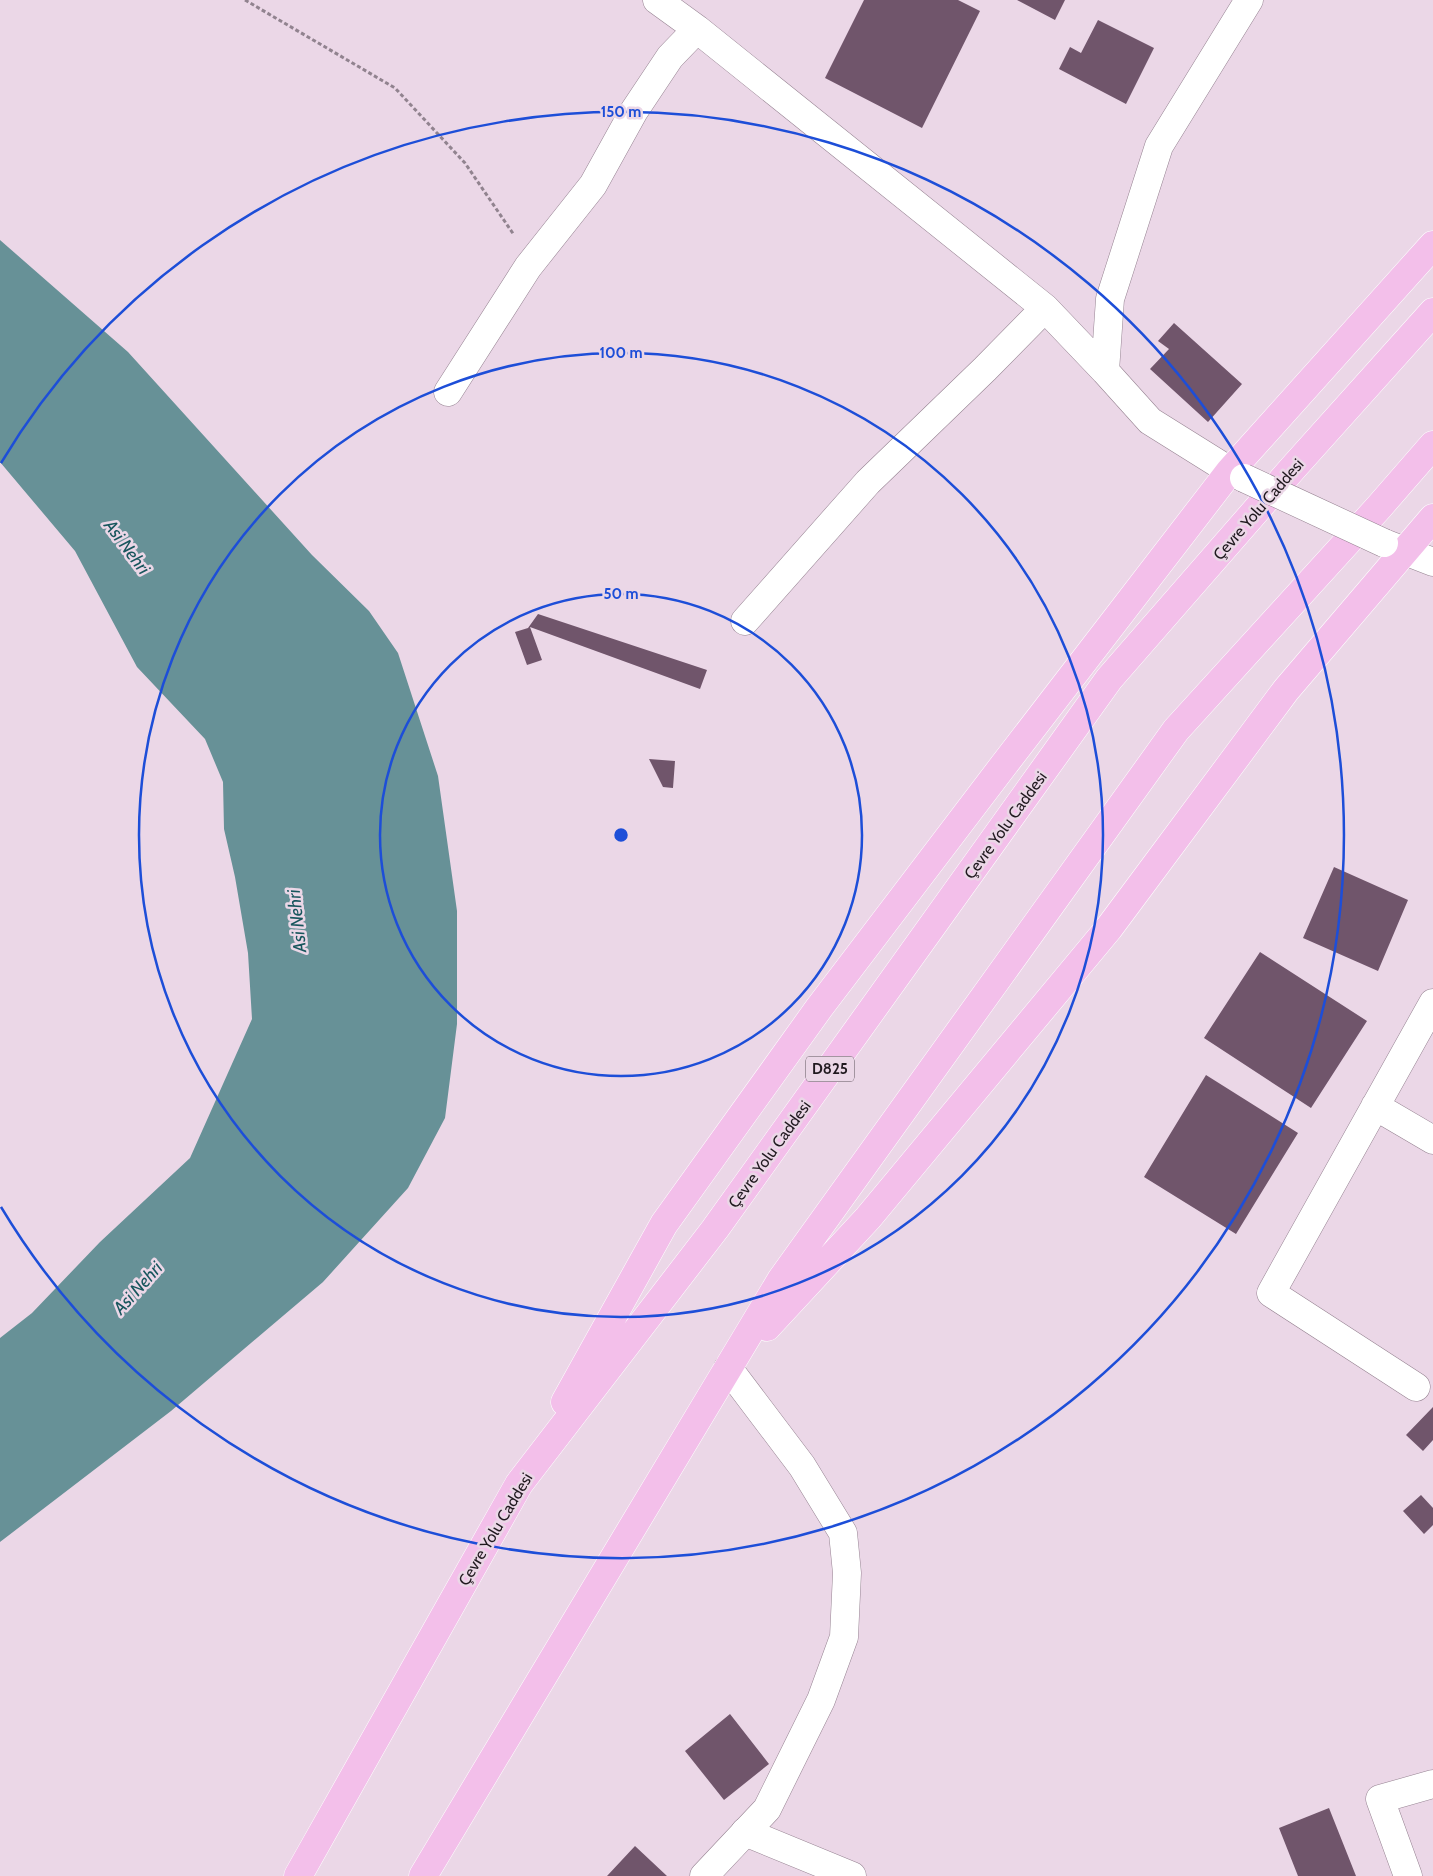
<svg xmlns="http://www.w3.org/2000/svg" width="1433" height="1876" viewBox="0 0 1433 1876" font-family="Cabin,sans-serif">
	<style>
		.water { fill: #679197 }
		.building { fill: #70556b }
		.lines { fill: none; stroke-linecap: round; stroke-linejoin: round }
		.minor-casing { stroke: #968392; stroke-width: 29 }
		.tertiary-casing { stroke: #968392; stroke-width: 29 }
		.trunk-casing { stroke: #fff; stroke-width: 29 }
		.path { stroke: #91838f; stroke-width: 3; stroke-dasharray: 4 2.5; stroke-linecap: butt }
		.minor { stroke: #fff; stroke-width: 28 }
		.tertiary { stroke: #fff; stroke-width: 28 }
		.trunk { stroke: #f3bfea; stroke-width: 28 }
		.minor-bridge-casing { stroke: #968392; stroke-width: 29; stroke-linecap: butt }
		.minor-bridge { stroke: #fff; stroke-width: 28 }
		.ring { fill: none; stroke: #1d4ed8; stroke-width: 2.5 }
		.labels { text-anchor: middle; stroke-width: 5; stroke-linejoin: round; paint-order: stroke }
		.shield { fill: #ebd7e7; stroke: #5d525b; stroke-width: 1 }
		.shield-label { font-size: 15px; font-weight: bold; fill: #20191f }
		.street-label { font-size: 16px; fill: #20191f; stroke: #ebd7e7 }
		.water-label { font-size: 18px; font-style: italic; fill: #18565d; stroke: #ebd7e7 }
		.centre { fill: #1d4ed8; stroke: #ebd7e7; stroke-width: 2.5 }
		.ring-label { font-size: 15px; text-anchor: middle; font-weight: bold; fill: #1d4ed8; stroke: #ebd7e7; stroke-width: 5; stroke-linejoin: round; paint-order: stroke }
	</style>
	<rect width="100%" height="100%" fill="#ebd7e7"/>
	<!-- water -->
	<path class="water" d="M0,240l128,112 184,203 57,56 29,42 40,123 19,135v113l-12,94 -37,70 -85,94 -152,129 -171,131v-204l32,-25 68,-71 90,-84 62,-139 -4,-66 -13,-76 -11,-48 -1,-47 -18,-43 -68,-72 -62,-116 -75,-89z"/>
	<!-- building -->
	<path class="building" d="M864,0h94l22,11 -58,117 -97,-50z
		M1017,0h48l-10,20z
		M1098,20l56,28 -28,56 -67,-35 11,-22 11,6z
		M1174,323l68,61 -34,38 -58,-53 19,-20 -11,-8z
		M538,614l169,56 -7,19 -170,-62 12,33 -15,5 -12,-33 13,-4z
		M649,759l26,2 -2,27 -10,-1z
		M1334,867l74,33 -30,71 -75,-33z
		M1260,952l107,69 -56,87 -107,-70z
		M1206,1075l92,58 -62,101 -92,-57z
		M1433,1407v33l-10,11 -17,-16z
		M1421,1495l12,13v17l-9,9 -21,-23z
		M730,1714l39,50 -45,36 -39,-49z
		M1329,1808l27,68h-58l-19,-48z
		M635,1846l32,30h-60z"/>
	<g class="lines">
		<!-- minor casing -->
		<g class="minor-casing">
			<path id="minor" d="M657,0l40,29 348,279
				M448,392l80,-125 65,-82 41,-74 36,-54 27,-28
				M1244,478l-14,-7 -80,-50 -45,-50 5,-72 49,-153 90,-146
				M1384,543l49,19
				M745,621l123,-139 117,-113 60,-61 60,63
				M1375,1106l58,34
				M1416,1387l-145,-94 162,-290
				M745,1832l107,44
				M1408,1876l-28,-77 53,-15"/>
		</g>
		<!-- tertiary casing -->
		<g class="tertiary-casing">
			<path id="tertiary" d="M704,1876l63,-67 54,-109 23,-63 3,-64 -4,-40 -41,-67 -74,-98"/>
		</g>
		<!-- trunk casing -->
		<g class="trunk-casing">
			<path id="trunk" d="M767,1327l101,-109 241,-290 177,-238 147,-172
				M565,1402l99,-178 155,-216 184,-242 227,-295 203,-226
				M298,1876l221,-392 196,-255 394,-550 184,-211 140,-156
				M423,1876l358,-596 395,-550 203,-223 54,-62"/>
		</g>
		<!-- path -->
		<path class="path" d="M245,0l150,88 70,75 49,72"/>
		<!-- minor -->
		<use href="#minor" class="minor"/>
		<!-- tertiary -->
		<use href="#tertiary" class="tertiary"/>
		<!-- trunk -->
		<use href="#trunk" class="trunk"/>
		<!-- minor-bridge casing -->
		<g class="minor-bridge-casing">
			<path id="minor-bridge" d="M1244,478l140,65"/>
		</g>
		<!-- minor-bridge -->
		<use href="#minor-bridge" class="minor-bridge"/>
	</g>
	<!-- distance rings -->
	<g class="ring">
		<circle cx="621" cy="835" r="241"/>
		<circle cx="621" cy="835" r="482"/>
		<path d="M1 463A723 723 0 1 1 1 1207"/>
	</g>
	<g class="labels">
		<!-- shield labels -->
		<rect class="shield" x="806" y="1056.5" width="48" height="25" rx="4"/>
		<g class="shield-label">
			<text x="830" y="1074">D825</text>
		</g>
		<!-- street labels -->
		<g class="street-label">
			<text transform="translate(1258 509) rotate(-49)" y="6">Çevre Yolu Caddesi</text>
			<text transform="translate(1005 825) rotate(-54)" y="6">Çevre Yolu Caddesi</text>
			<text transform="translate(769 1154) rotate(-54)" y="6">Çevre Yolu Caddesi</text>
			<text transform="translate(495 1529) rotate(-59)" y="6">Çevre Yolu Caddesi</text>
		</g>
		<!-- water labels -->
		<g class="water-label">
			<text transform="translate(127 547) rotate(53)" y="6">Asi Nehri</text>
			<text transform="translate(297 921) rotate(-96)" y="6">Asi Nehri</text>
			<text transform="translate(138 1288) rotate(-48)" y="6">Asi Nehri</text>
		</g>
	</g>
	<circle cx="621" cy="835" r="8" class="centre"/>
	<g class="ring-label">
		<text x="621" y="117">150 m</text>
		<text x="621" y="358">100 m</text>
		<text x="621" y="599">50 m</text>
	</g>
</svg>
